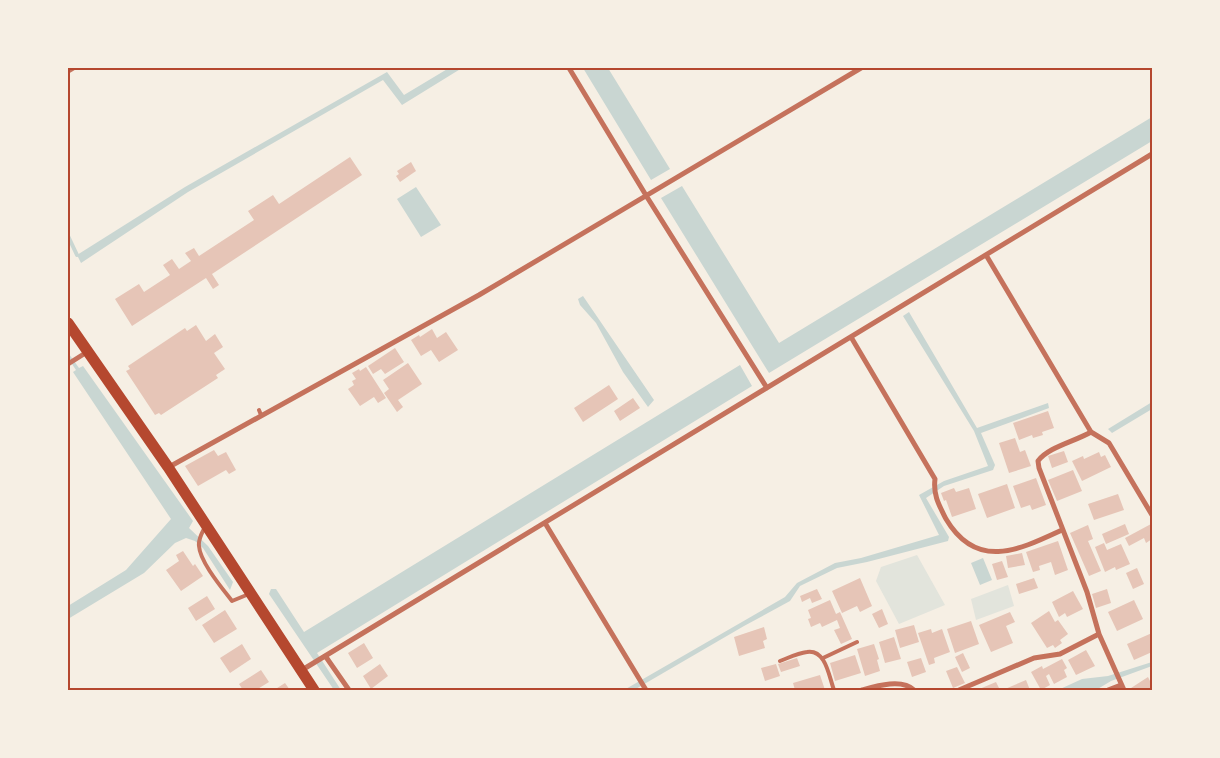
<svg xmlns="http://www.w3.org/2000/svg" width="1220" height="758" viewBox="0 0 1220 758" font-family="'Alegreya Sans',sans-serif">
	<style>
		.green { fill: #e2e4dc }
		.water { fill: #c9d6d2 }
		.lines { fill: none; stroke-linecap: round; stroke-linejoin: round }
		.stream { stroke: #c9d6d2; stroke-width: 4 }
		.building { fill: #e6c5b7 }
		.service { stroke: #c5725c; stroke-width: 4 }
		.minor { stroke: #c5725c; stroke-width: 5 }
		.primary { stroke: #b5482f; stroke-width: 11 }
		.neatline { fill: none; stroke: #b5482f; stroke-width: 2 }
	</style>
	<rect width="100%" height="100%" fill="#f6efe4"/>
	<!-- green -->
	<path class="green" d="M917,555l28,50 -46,19 -23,-43 5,-14z
		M1008,585l6,21 -38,14 -5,-21z"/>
	<!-- water -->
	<path class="water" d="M449,68h13l-60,37 -19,-25 -195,112 -107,71 -4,-8 108,-68 202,-115 17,23z
		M583,68h25l62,101 -19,11z
		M1152,117v24l-383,232 -108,-175 21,-12 97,157z
		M416,187l25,38 -20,12 -24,-38z
		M583,296l71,104 -6,7 -25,-35 -27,-49 -16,-18 -2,-6z
		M909,312l68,116 71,-25 1,5 -68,25 14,32 -2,5 -49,16 -18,12 23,39 -1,4 -81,21 -30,6 -37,18 -10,15 -46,25 -110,64h-10l161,-93 12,-14 38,-20 26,-5 78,-23 -20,-40 25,-14 44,-15 -14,-35 -71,-115z
		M68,348l2,5 -1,1 10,14 4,-2 110,155 -4,7 19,18 25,36 -3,8 -27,-42 -8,-7 -9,-3 -11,5 -31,30 -76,46v-13l58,-36 45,-51 -98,-147 3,-2 -8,-12z
		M740,365l12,21 -435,267 24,37h-7l-65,-96 2,-5h5l28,43z
		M1152,402v7l-40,24 -4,-4z
		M983,558l9,22 -12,5 -9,-22z
		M1152,662v4l-41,15 -15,9h-38l24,-11 26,-3z"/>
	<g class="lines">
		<!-- stream -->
		<path class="stream" d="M68,236l9,19"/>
	</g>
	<!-- building -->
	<path class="building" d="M350,157l12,18 -150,99 7,11 -6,4 -7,-11 -74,48 -17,-27 24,-15 5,8 26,-17 -7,-10 9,-6 7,10 12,-8 -6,-8 9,-5 5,8 55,-36 -6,-9 25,-16 6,9z
		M411,162l5,9 -16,11 -4,-6 3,-2 -2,-3z
		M196,325l10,16 9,-7 8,13 -9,6 11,16 -9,6 2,3 -57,37 -2,-2 -4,2 -29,-44 4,-2 -2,-3 57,-38 2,3z
		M432,329l5,9 9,-6 12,18 -19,12 -8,-12 -10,6 -10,-16 8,-5 1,2z
		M395,348l9,14 -19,12 -4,-5 -8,5 -5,-8z
		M408,363l14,21 -24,16 5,7 -6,5 -13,-19 5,-4 -6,-9z
		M366,367l20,31 -8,5 -4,-6 -14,9 -12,-17 6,-4 -2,-4 4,-2 -4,-6 7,-4 1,2z
		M609,385l9,14 -35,23 -9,-14z
		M633,398l7,10 -20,13 -6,-10z
		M1048,411l6,17 -12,4 1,3 -10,3 -1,-3 -13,5 -6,-17z
		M1015,438l5,14 5,-2 6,16 -22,7 -10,-30z
		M214,450l4,6 8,-4 10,18 -7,4 -3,-4 -28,16 -13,-20z
		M1064,451l4,11 -16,6 -4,-12z
		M1099,452l2,5 4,-2 6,12 -29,14 -10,-20 11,-5 1,3z
		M1073,470l9,21 -25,10 -9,-21z
		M1036,478l10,27 -14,5 -2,-5 -9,3 -8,-22z
		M1007,484l8,24 -28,10 -9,-24z
		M954,488l2,4 13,-4 7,21 -24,8 -6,-17 -2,1 -3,-8z
		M1118,494l6,16 -30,10 -6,-16z
		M1125,524l4,10 -23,10 -4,-10z
		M1151,524l1,15 -6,4 -2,-5 -15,8 -4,-8z
		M1088,525l5,14 -5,2 13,30 -12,5 -19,-43z
		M1058,541l10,29 -13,5 -4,-13 -12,4 1,4 -7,2 -7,-20z
		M1104,543l3,7 14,-6 9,20 -14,6 -1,-3 -10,5 -10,-25z
		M183,551l10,15 2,-2 8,12 -22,15 -15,-21 13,-9 -3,-6z
		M1022,553l3,12 -17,3 -2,-12z
		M1002,561l6,16 -11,3 -5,-16z
		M1137,568l7,16 -11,5 -7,-16z
		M860,578l12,28 -12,6 -3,-6 -15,7 -10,-22z
		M1034,578l4,10 -19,6 -3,-10z
		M817,589l5,10 -10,4 -2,-5 -8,4 -2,-6z
		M1107,589l4,14 -15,5 -4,-14z
		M1073,591l10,18 -16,8 -2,-4 -6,4 -7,-15z
		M207,596l8,13 -19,12 -8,-13z
		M830,600l6,14 4,-2 12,27 -11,5 -7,-14 6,-2 -3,-8 -15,7 -2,-4 -9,4 -3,-8 3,-1 -3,-8z
		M1134,600l9,19 -26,12 -9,-19z
		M882,609l6,15 -9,4 -7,-14z
		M225,610l12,19 -23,14 -12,-18z
		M1049,611l6,11 3,-2 10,14 -8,6 2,3 -7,5 -2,-3 -6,3 -16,-25z
		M1010,612l5,10 -9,4 7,17 -22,9 -12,-27z
		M971,621l8,23 -24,9 -8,-24z
		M914,625l5,17 -19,6 -5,-18z
		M764,627l3,12 -4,2 2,7 -26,8 -5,-19z
		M931,629l1,4 10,-4 8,23 -16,6 1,5 -6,2 -11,-32z
		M1152,633v19l-18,8 -7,-16z
		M894,637l7,22 -16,4 -6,-21z
		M364,643l9,15 -16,10 -9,-15z
		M242,644l9,15 -21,14 -10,-15z
		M874,644l5,15 -2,1 3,11 -15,5 -8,-27z
		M1086,650l9,16 -19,9 -8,-15z
		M963,653l7,15 -8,4 -7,-15z
		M855,655l6,18 -26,8 -5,-18z
		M797,658l3,8 -19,6 -3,-8z
		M921,658l5,14 -14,5 -5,-15z
		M1062,659l5,9 -3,2 3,7 -13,7 -5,-10 -3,2 4,9 -9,5 -10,-18 11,-6 1,3z
		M380,664l8,12 -17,13 -8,-13z
		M776,664l4,12 -15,5 -4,-13z
		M957,667l8,16 -12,5 -7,-17z
		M261,670l8,12 -13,8h-13l-4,-6z
		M820,675l5,15h-30l-2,-7z
		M1148,677l4,8v5h-6l-1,-1 -3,1h-10l-1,-2z
		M1026,680l4,10h-24l-1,-1z
		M996,682l4,8h-23z
		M285,683l5,7h-16z"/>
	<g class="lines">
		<!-- service -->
		<path class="service" d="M259,410l2,5
			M205,527c-3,6 -7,12 -6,19 1,16 23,42 33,55l17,-7
			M823,658l34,-16
			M780,661c8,-3 18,-8 27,-9 19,-3 22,25 27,38"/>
		<!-- minor -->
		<path class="minor" d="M569,68l78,129 120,191
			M68,71l5,-3
			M986,255l105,177 18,11 43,72
			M851,337l84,142c-2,16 4,26 11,40 31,52 73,31 116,11
			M68,364l19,-12
			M1091,432c-15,9 -43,15 -53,29l1,7 48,124 12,42
			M169,467l310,-172 382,-227
			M545,523l101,167
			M326,657l23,33
			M302,670l850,-516
			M862,690c14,-4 40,-12 52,0
			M959,690l75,-32 26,-4 39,-20 25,56
			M1108,690l13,-5"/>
		<!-- primary -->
		<path class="primary" d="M68,323l100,144 146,223"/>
	</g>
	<!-- border -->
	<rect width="1220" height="758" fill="none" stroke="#f6efe4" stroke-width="138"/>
	<rect x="69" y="69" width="1082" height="620" class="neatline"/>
</svg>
